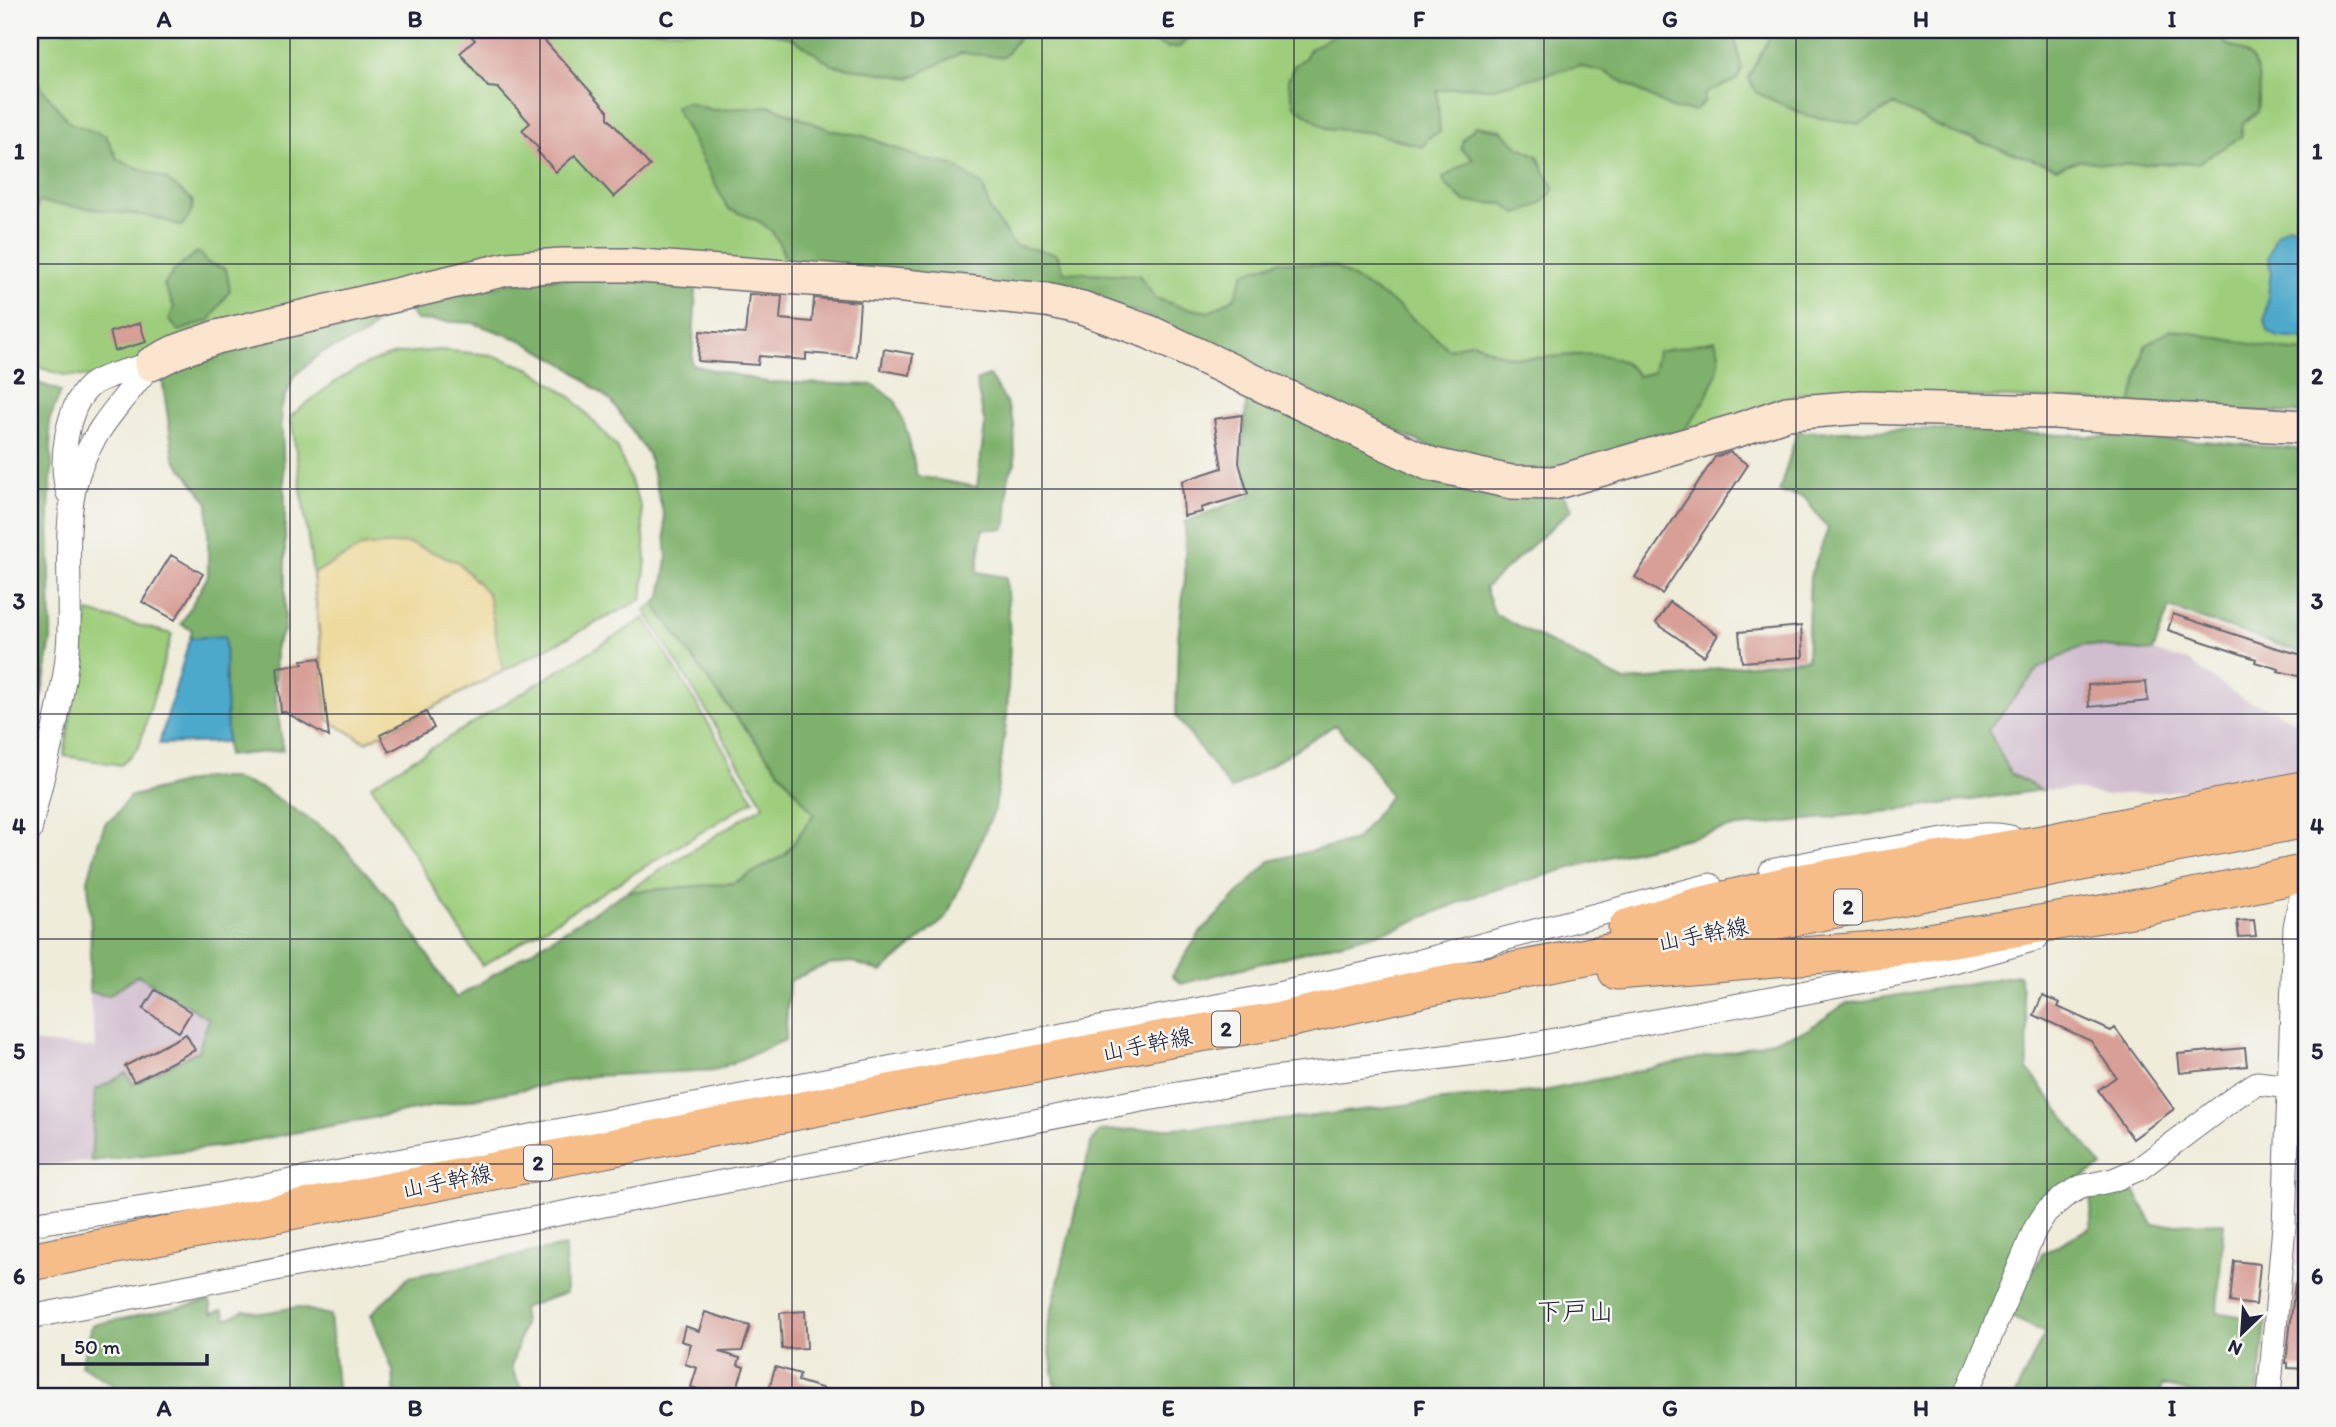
<svg xmlns="http://www.w3.org/2000/svg" width="2336" height="1427" viewBox="0 0 2336 1427" font-family="Itim,'Klee One',sans-serif">
	<style>
		.built { fill: #f4cfde }
		.industrial { fill: #d0bdce }
		.green { fill: #9ece7c; stroke: #60785c; stroke-width: 2 }
		.forest { fill: #7eb16c; stroke: #506a54; stroke-width: 2 }
		.sand { fill: #eeda9e; stroke: #887e6c; stroke-width: 2 }
		.water { fill: #4da9cb; stroke: #386683; stroke-width: 2 }
		.building { fill: #d79f96 }
		.lines { fill: none; stroke-linecap: round; stroke-linejoin: round }
		.street-casing { stroke: #6a6973; stroke-width: 25 }
		.secondary-casing { stroke: #6a6973; stroke-width: 36 }
		.primary-casing { stroke: #6a6973; stroke-width: 39 }
		.street { stroke: #fff; stroke-width: 23 }
		.secondary { stroke: #fce5cf; stroke-width: 33 }
		.primary { stroke: #f7bd88; stroke-width: 37 }
		.grid { fill: none; stroke: #22223b; stroke-width: 2; stroke-opacity: 0.55 }
		.labels { text-anchor: middle; stroke-width: 5; stroke-linejoin: round; paint-order: stroke }
		.shield { fill: #f6f6f2; stroke: #626272; stroke-width: 2 }
		.shield-label { font-size: 21px; font-weight: bold; fill: #22223b }
		.street-label { font-size: 23px; fill: #22223b; stroke: #f6f6f2 }
		.quarter-label { font-size: 26px; fill: #22223b; stroke: #f6f6f2 }
		.neatline { fill: none; stroke: #22223b; stroke-width: 2.5 }
		.grid-label { font-size: 23px; text-anchor: middle; font-weight: bold; fill: #22223b }
	</style>
	<rect width="100%" height="100%" fill="#f6f6f2"/>
	<filter id="ink" filterUnits="userSpaceOnUse"><feTurbulence type="fractalNoise" baseFrequency=".0143" numOctaves="2"/><feDisplacementMap in="SourceGraphic" scale="14" xChannelSelector="R" yChannelSelector="G"/><feConvolveMatrix kernelMatrix="1 2 1 2 8 2 1 2 1" color-interpolation-filters="sRGB"/></filter>
	<filter id="wash" filterUnits="userSpaceOnUse"><feTurbulence type="fractalNoise" baseFrequency=".00686" numOctaves="4" result="noise"/><feDisplacementMap in="SourceGraphic" scale="28" xChannelSelector="R" yChannelSelector="G"/><feGaussianBlur stdDeviation="1.57" result="paint"/><feColorMatrix in="noise" values="0 0 0 0 0 0 0 0 0 0 0 0 0 0 0 0 0 1.4 0 .05"/><feComposite in="paint" operator="in"/></filter>
	<g filter="url(#wash)">
		<rect width="100%" height="100%" fill="#efecda"/>
		<!-- built -->
		<path class="built" d="M2294,1158h12v107l-19,-2z"/>
		<!-- industrial -->
		<path class="industrial" d="M2084,645l69,7 35,9 55,38 27,9 36,19v44l-119,19 -83,5 -32,-6 -30,1 -31,-16 -23,-44 51,-62z
			M138,975l71,44 -11,32 -65,33 -38,6 -4,71 -61,6v-125l66,6 -7,-56 19,3z"/>
		<!-- green -->
		<path class="green" d="M30,30h2276v384l-235,-14 -261,-9 -228,74 -444,-153 -486,-57 -563,122 -25,-2 -34,-10z
			M440,350l52,5 39,14 40,28 46,50 24,60 5,52 -4,40 -276,143 -38,-22 -15,-146 -22,-158c32,-26 61,-50 101,-61 15,-4 33,-3 48,-5z
			M654,604l71,99 89,111 -29,41 -51,28 -108,9 138,-87 -119,-195z
			M88,612l84,22 -33,113 -18,18 -57,-9z
			M645,618l109,182 -272,166 -111,-181z"/>
		<!-- forest -->
		<path class="forest" d="M759,30h265l-20,27 -43,-4 -51,25 -78,-13 -40,-27z
			M1126,30h66l-2,7 -11,10 -11,1z
			M1343,30h209l14,4 15,-3 9,5h29l3,-6h42l2,3 22,7 18,-8 28,4 8,33 -6,11 -32,14 1,7 -10,10 -22,-2 -68,-37 -26,-6 -86,22 -34,-1 -22,4 3,41 -12,6 -5,9 -49,-14 -48,-5 -32,-22 -6,-26 6,-14 11,-8 5,-9z
			M1778,30h156l32,7 53,-5 6,-2h194l6,14c38,10 36,35 33,68l-15,11 -2,14 -43,26 -82,2 -36,-5 -23,8 -107,-36 -56,-27 -34,19 -52,-8 -51,-23 -9,-15 24,-45z
			M30,73l40,50 36,13 12,24 48,19 26,21c2,11 -3,18 -11,26l-26,-9 -117,-15 -8,59z
			M686,102l27,8 58,-4 59,24 34,6 59,23 30,6 30,21 7,24 24,35 43,9 7,18 75,3 16,23 26,9 28,5 26,-15 9,-24 35,-12 56,6 59,36 55,46 24,-7c17,9 32,15 52,16 37,2 87,-18 113,18l15,-4 4,-20 58,-12c1,4 4,11 4,16 1,23 -23,62 -39,78l-98,31 -57,7 -86,-21 -301,-139 -350,-45c-14,-42 -19,-43 -60,-58l-53,-102z
			M1476,126l25,4 18,17 19,9 7,17 10,15c-11,15 -20,21 -39,26l-12,-10 -39,-2 -20,-18 -2,-6 30,-20 -12,-9 2,-10z
			M197,252l5,3 4,7 20,7 4,21 -20,30 -31,11 -10,-11 5,-13 -10,-22 10,-14z
			M538,278l71,1 87,6 -4,80 74,17 108,3 22,17 11,30 10,44 60,11 8,-62 -9,-44 13,-5 16,24 9,24 1,39 -7,14 -1,47 -4,5h-20l-6,43 29,5 4,61 -3,76 -12,95 -49,109 -65,54 -28,-10 -25,2 -39,17 -4,59 -69,30 -123,6 -369,70 -133,15 4,-71 31,-17 7,11 65,-33 11,-32 -71,-44 -30,21 -19,-4 2,-62 -3,-50 10,-37 8,-21 9,-6 14,-19 73,-19h30l31,11 70,46 61,69 62,94 170,-106 108,-9 51,-28 29,-41 -89,-111 -71,-99 7,-7 6,-38 -3,-43 -16,-62 -36,-52 -46,-37 -45,-25 -48,-17 -57,-3 -7,-10 -28,7 -15,18 -45,18 -27,23 -13,33 4,90v130l-9,16 -1,47 8,58 -56,6 -2,-119 -35,1 2,-8 -11,-6 27,-48v-74l-34,-44 -13,-87 30,-15z
			M2171,329l112,21 23,2v62l-175,-10 14,-58z
			M30,380l31,11 -12,30 3,45 -3,44 2,129 -21,124z
			M1247,390l316,105 9,14 -87,79 10,26 129,67 65,-5 22,-7 96,-10 3,-83 18,-47 -24,-32 -25,-5 18,-60 130,-3 275,12 104,9v204l-137,-46 -16,44 -69,-7 -45,23 -51,62 23,44 31,16 -142,20 -170,18 -125,30 -127,37 -81,33 -216,56 -9,-8 28,-43 70,-72 86,-21 34,-44 -21,-34 -34,-37 -104,65 -55,-74 2,-78 7,-60v-56l67,-27 -10,-34z
			M2019,975l8,46 1,48 74,98 -49,25 -97,205h-899l-10,-67 44,-187 9,-12 141,-6 202,-25 101,-9 198,-42 65,-19 38,-26z
			M2135,1192l18,33 71,-3 -7,90 49,9 -8,76h-54l-42,-12 -4,12h-144l31,-64 -36,-17 33,-62 49,-27v-31z
			M565,1246l1,47 -44,15 2,16 -13,43 14,30h-130l-2,-26 -22,-57 38,-37z
			M210,1301l2,12 11,-3 4,9 17,-9 18,3 35,-6 33,8 8,82h-205l-52,-32 11,-40z"/>
		<!-- sand -->
		<path class="sand" d="M409,543l49,19 30,32 15,77 -137,71 -38,-22 -15,-146 49,-27z"/>
		<!-- water -->
		<path class="water" d="M2288,226l18,1v112l-28,-2 -10,-6 -3,-11 6,-49 -3,-14 9,-24z
			M225,636l2,106 -68,2 31,-106z"/>
		<g id="blocks">
			<!-- building -->
			<path class="building" d="M465,30h76l6,7 -2,4 63,70v7l42,48 -36,31 -39,-42 -19,17 -19,-21 2,-2 -17,-19 8,-7 -32,-35 -10,-1 -28,-34 15,-13z
				M749,294l33,2 -2,23 32,3 2,-24 46,4 -4,55 -50,-4v7l-47,-4 -1,9 -60,-4 2,-30 45,3z
				M140,323l6,19 -31,9 -5,-19z
				M884,349l29,5 -3,21 -29,-5z
				M1242,415l-3,48 9,31 -47,14 1,4 -18,4 -2,-35 40,-13 -8,-49z
				M1730,452l18,13 -86,129 -27,-17 80,-120z
				M171,555l32,19 -28,46 -33,-18z
				M1670,602l48,33 -14,21 -48,-33z
				M2173,614l100,33 33,9v22l-28,-7 1,-2 -24,-7 1,-3 -88,-29z
				M1801,626l2,31 -61,5 -3,-30z
				M320,658l9,79 -44,-25h-4l-4,-45 26,-3 -1,-4z
				M2146,682l2,19 -59,6 -1,-22z
				M426,712l8,16 -45,24 -9,-17z
				M2254,920l2,16 -17,1 -2,-16z
				M155,990l36,22 -12,20 -36,-23z
				M2042,996l18,7 -2,4 53,24 4,-3 59,81 -41,30 -35,-49 18,-13 -25,-36 -57,-26z
				M186,1034l9,16 -61,32 -9,-16z
				M2245,1048l2,18 -67,7 -2,-19z
				M2234,1261l26,3 -4,41 -26,-3z
				M2295,1284l11,1v84l-18,-1v-5h-2z
				M805,1311l2,37 -25,1 -2,-36z
				M705,1312l45,14 -8,25 -23,1 21,6 -2,7 6,2 -10,30h-11l-32,-10 6,-19 -12,-4 6,-20 -10,-3 4,-15 14,5z
				M775,1367l25,7 -2,7 40,12v4h-71z"/>
		</g>
	</g>
	<g filter="url(#ink)">
		<use href="#blocks" fill-opacity="0" stroke="#6a6973" stroke-width="2"/>
		<g class="lines">
			<!-- street casing -->
			<g class="street-casing">
				<path id="street" d="M68,493c-9,-30 -2,-86 22,-107 13,-11 45,-17 61,-22
					M30,831c13,-61 32,-121 38,-182 5,-57 -7,-119 10,-175 13,-42 47,-76 73,-110
					M1771,871c51,-12 102,-20 154,-28 27,-4 57,-12 85,-6
					M30,1224l167,-25 1072,-203 140,-32 301,-79
					M30,1317l1112,-217 124,-21 242,-30 425,-81 103,-29
					M1965,1397l70,-168 11,-17 19,-16 16,-9 32,-7 26,-11 99,-74 19,-12 33,4
					M2269,1397l15,-171 11,-299 11,-57"/>
			</g>
			<!-- secondary casing -->
			<g class="secondary-casing">
				<path id="secondary" d="M151,364l24,-12 42,-15 290,-68 55,-4h66l276,21 142,14 36,8 67,24 281,132 81,18 43,1 184,-53 49,-17 76,-6 191,5 252,15"/>
			</g>
			<!-- primary casing -->
			<g class="primary-casing">
				<path id="primary" d="M1627,928l72,-22 93,-22 250,-40 264,-55
					M1617,971l269,-22 264,-43 156,-33
					M30,1262l1139,-224 114,-18 152,-34 871,-167"/>
			</g>
			<!-- street -->
			<use href="#street" class="street"/>
			<!-- secondary -->
			<use href="#secondary" class="secondary"/>
			<!-- primary -->
			<use href="#primary" class="primary"/>
		</g>
	</g>
	<!-- grid -->
	<path class="grid" d="M290,30v1367M540,30v1367M792,30v1367M1042,30v1367M1294,30v1367M1544,30v1367M1796,30v1367M2047,30v1367M30,264h2276M30,489h2276M30,714h2276M30,939h2276M30,1164h2276"/>
	<g class="labels">
		<!-- shield labels -->
		<g class="shield">
			<rect x="1834" y="889.5" width="28" height="35" rx="5"/>
			<rect x="1212" y="1011.5" width="28" height="35" rx="5"/>
			<rect x="524" y="1145.5" width="28" height="35" rx="5"/>
		</g>
		<g class="shield-label">
			<text x="1848" y="914">2</text>
			<text x="1226" y="1036">2</text>
			<text x="538" y="1170">2</text>
		</g>
		<!-- street labels -->
		<g class="street-label">
			<text transform="translate(1703 934) rotate(-11)" y="8">山手幹線</text>
			<text transform="translate(1147 1044) rotate(-11)" y="8">山手幹線</text>
			<text transform="translate(447 1181) rotate(-11)" y="8">山手幹線</text>
		</g>
		<!-- quarter labels -->
		<g class="quarter-label">
			<text x="1575" y="1320">下戸山</text>
		</g>
	</g>
	<!-- margin -->
	<rect width="2336" height="1427" fill="none" stroke="#f6f6f2" stroke-width="77"/>
	<!-- north arrow -->
	<g transform="translate(2242 1333) rotate(205)" stroke="#f6f6f2" stroke-width="5" paint-order="stroke">
	<path d="M0-5L12 26L0 18L-12 26Z" fill="#22223b"/>
	<text y="-10" font-size="19" font-weight="bold" text-anchor="middle" fill="#22223b">N</text>
	</g>
	<!-- scale -->
	<path d="M63 1354v10h144v-10" fill="none" stroke="#22223b" stroke-width="3.5"/>
	<text x="74" y="1354" font-size="21" fill="#22223b" stroke="#f6f6f2" stroke-width="5" paint-order="stroke">50 m</text>
	<rect x="38" y="38" width="2260" height="1350" class="neatline"/>
	<g class="grid-label">
		<text x="164" y="27">A</text>
		<text x="415" y="27">B</text>
		<text x="666" y="27">C</text>
		<text x="917" y="27">D</text>
		<text x="1168" y="27">E</text>
		<text x="1419" y="27">F</text>
		<text x="1670" y="27">G</text>
		<text x="1921" y="27">H</text>
		<text x="2172" y="27">I</text>
		<text x="19" y="159">1</text>
		<text x="2317" y="159">1</text>
		<text x="19" y="384">2</text>
		<text x="2317" y="384">2</text>
		<text x="19" y="609">3</text>
		<text x="2317" y="609">3</text>
		<text x="19" y="834">4</text>
		<text x="2317" y="834">4</text>
		<text x="19" y="1059">5</text>
		<text x="2317" y="1059">5</text>
		<text x="19" y="1284">6</text>
		<text x="2317" y="1284">6</text>
		<text x="164" y="1416">A</text>
		<text x="415" y="1416">B</text>
		<text x="666" y="1416">C</text>
		<text x="917" y="1416">D</text>
		<text x="1168" y="1416">E</text>
		<text x="1419" y="1416">F</text>
		<text x="1670" y="1416">G</text>
		<text x="1921" y="1416">H</text>
		<text x="2172" y="1416">I</text>
	</g>
</svg>
